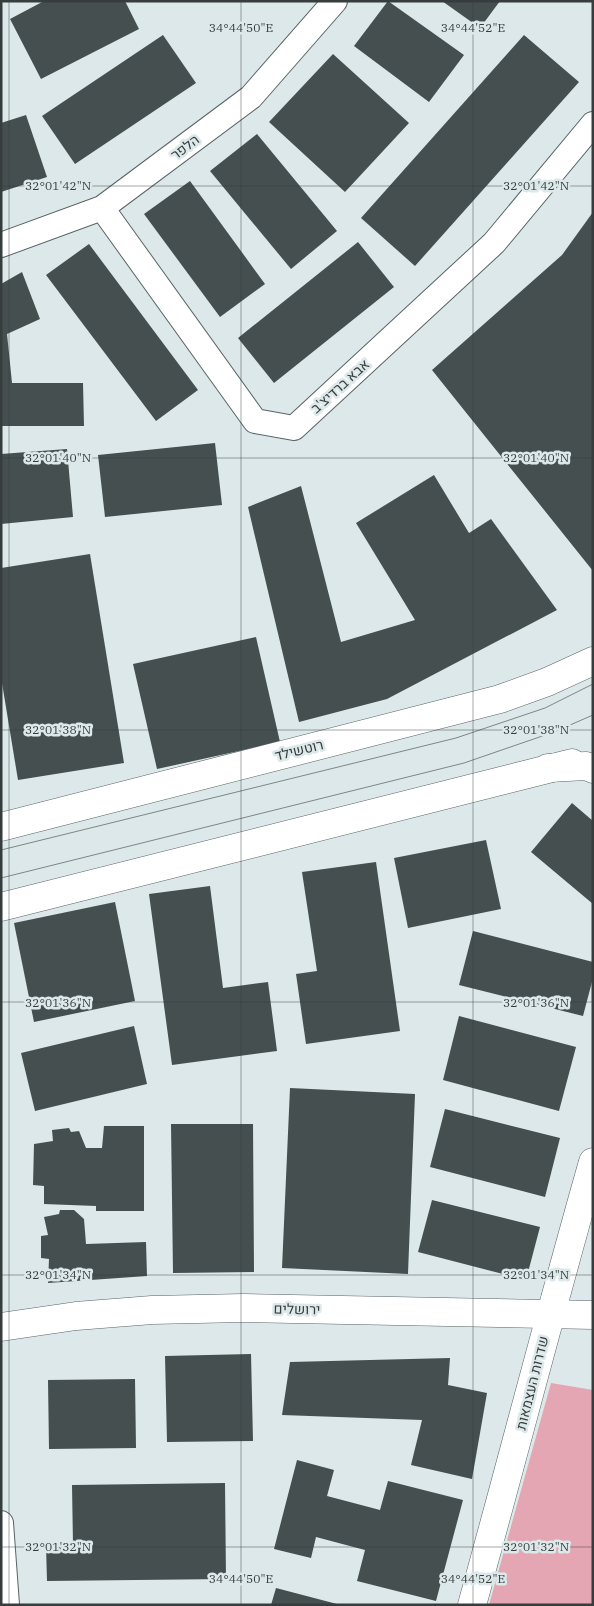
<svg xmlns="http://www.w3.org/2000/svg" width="594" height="1606" viewBox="0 0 594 1606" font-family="'IBM Plex Serif',Heebo,serif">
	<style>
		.green { fill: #e4a6b2 }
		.building { fill: #454f4f }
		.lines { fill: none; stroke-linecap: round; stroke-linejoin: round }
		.minor-casing { stroke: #5a6465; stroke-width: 26 }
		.tertiary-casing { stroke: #5a6465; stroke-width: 29 }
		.secondary-casing { stroke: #5a6465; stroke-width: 29 }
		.minor { stroke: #fff; stroke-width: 24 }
		.tertiary { stroke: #fff; stroke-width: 28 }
		.secondary { stroke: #fff; stroke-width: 28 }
		.tram { stroke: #7e8687; stroke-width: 1 }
		.ticks { fill: none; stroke: #373c3c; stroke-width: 1; stroke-opacity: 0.45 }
		.labels { text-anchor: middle; stroke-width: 5; stroke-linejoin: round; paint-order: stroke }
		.street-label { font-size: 14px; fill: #373c3c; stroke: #dce8e9 }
		.ticks-label { font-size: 12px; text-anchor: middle; fill: #373c3c; stroke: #dce8e9; stroke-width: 5; stroke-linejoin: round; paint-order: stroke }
	</style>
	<rect width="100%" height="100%" fill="#dce8e9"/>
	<!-- green -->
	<path class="green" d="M551,1383l42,7v215h-104z"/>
	<!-- building -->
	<path class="building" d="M44,1h81l14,28 -98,50 -31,-60z
		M388,1l76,54 -35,47 -75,-56z
		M442,1h58l-20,27z
		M163,35l33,48 -121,81 -33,-48z
		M524,35l55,47 -164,184 -54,-48z
		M333,54l76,69 -64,69 -76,-70z
		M26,115l21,62 -46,15v-69z
		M257,134l80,97 -46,38 -81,-98z
		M190,181l75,103 -45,33 -76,-103z
		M593,212v359l-161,-201 130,-115z
		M358,242l36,45 -120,96 -36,-45z
		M89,244l109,146 -42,31 -110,-146z
		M22,272l18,47 -33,15 5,49h71l1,43h-83v-142z
		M215,443l7,62 -117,12 -7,-62z
		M67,449l6,68 -72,7v-70z
		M434,475l35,58 22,-14 66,91 -170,89 -88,23 -51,-215 53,-21 40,156 74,-22 -59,-97z
		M90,554l34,209 -106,17 -17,-103v-109z
		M256,637l24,105 -123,27 -24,-105z
		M572,803l21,18v83l-62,-52z
		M486,840l15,69 -93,19 -14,-70z
		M376,862l24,169 -94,13 -10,-70 21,-3 -15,-99z
		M210,886l13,102 45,-6 9,69 -105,14 -23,-171z
		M115,902l20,99 -101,21 -20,-99z
		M473,931l120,31v16l-10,38 -124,-31z
		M459,1016l117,31 -17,64 -116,-31z
		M134,1026l13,58 -112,27 -14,-58z
		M290,1088l125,6 -7,180 -126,-6z
		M445,1109l115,29 -15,59 -115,-30z
		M171,1124h82l1,148 -81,1z
		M104,1126h40v85h-48v-5l-52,-2v-18l-11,-1 1,-41 19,-3 -1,-11 17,-2 2,4 8,-1 7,17h16z
		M432,1200l108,27 -14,53 -108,-28z
		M60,1210h14l10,9 2,25 60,-2 1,34 -99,7 1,-24 -8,-1v-22l7,-1 -4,-18 15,-3z
		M251,1354l2,87 -86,1 -2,-86z
		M450,1358l-2,27 39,8 -15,86 -61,-14 11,-45 -140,-5 8,-53z
		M135,1379l1,69 -87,1 -1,-69z
		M297,1460l37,10 -7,26 53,14 8,-29 75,19 -27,101 -79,-20 8,-31 -49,-13 -5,21 -37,-9z
		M225,1483l1,96 -179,2 -1,-36h27l-1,-60z
		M276,1588l61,16v1h-66z"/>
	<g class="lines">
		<!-- minor casing -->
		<g class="minor-casing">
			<path id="minor" d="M102,208l153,213 39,7 200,-185 99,-119
				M1,245l101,-37 149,-111 84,-96
				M1,1523l6,82"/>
		</g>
		<!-- tertiary casing -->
		<g class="tertiary-casing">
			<path id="tertiary" d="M1,827l499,-128 47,-17 46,-21
				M1,907l571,-144
				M1,1327l75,-11 76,-6 91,-2 350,7"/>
		</g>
		<!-- secondary casing -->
		<g class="secondary-casing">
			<path id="secondary" d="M548,768l38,-2 7,3
				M472,1605c41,-148 79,-296 121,-443"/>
		</g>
		<!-- minor -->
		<use href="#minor" class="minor"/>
		<!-- tertiary -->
		<use href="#tertiary" class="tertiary"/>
		<!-- secondary -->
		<use href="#secondary" class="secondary"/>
		<!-- tram -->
		<path class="tram" d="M1,850l455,-112 89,-30 48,-24
			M1,878l463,-115 90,-31 39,-17"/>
	</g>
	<!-- ticks -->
	<path class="ticks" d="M9,1v1604M241,1v1604M473,1v1604M1,186h592M1,458h592M1,730h592M1,1002h592M1,1275h592M1,1547h592"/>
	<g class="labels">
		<!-- street labels -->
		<g class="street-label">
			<text transform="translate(185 147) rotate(-37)" y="5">הלפר</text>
			<text transform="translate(340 386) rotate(-42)" y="5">אבא ברדיצ'ב</text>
			<text transform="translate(299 750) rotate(-14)" y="5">רוטשילד</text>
			<text transform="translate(297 1309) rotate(1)" y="5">ירושלים</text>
			<text transform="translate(532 1383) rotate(-76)" y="5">שדרות העצמאות</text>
		</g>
	</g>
	<g class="ticks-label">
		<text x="241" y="32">34°44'50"E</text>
		<text x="473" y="32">34°44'52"E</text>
		<text x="58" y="190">32°01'42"N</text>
		<text x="536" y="190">32°01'42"N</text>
		<text x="58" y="462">32°01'40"N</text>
		<text x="536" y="462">32°01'40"N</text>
		<text x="58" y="734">32°01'38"N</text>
		<text x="536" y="734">32°01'38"N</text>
		<text x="58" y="1007">32°01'36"N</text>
		<text x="536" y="1007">32°01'36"N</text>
		<text x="58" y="1279">32°01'34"N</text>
		<text x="536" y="1279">32°01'34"N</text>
		<text x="58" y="1551">32°01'32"N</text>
		<text x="536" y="1551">32°01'32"N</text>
		<text x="241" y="1583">34°44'50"E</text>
		<text x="473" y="1583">34°44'52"E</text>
	</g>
	<!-- border -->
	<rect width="594" height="1606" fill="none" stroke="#373c3c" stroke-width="5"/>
</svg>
